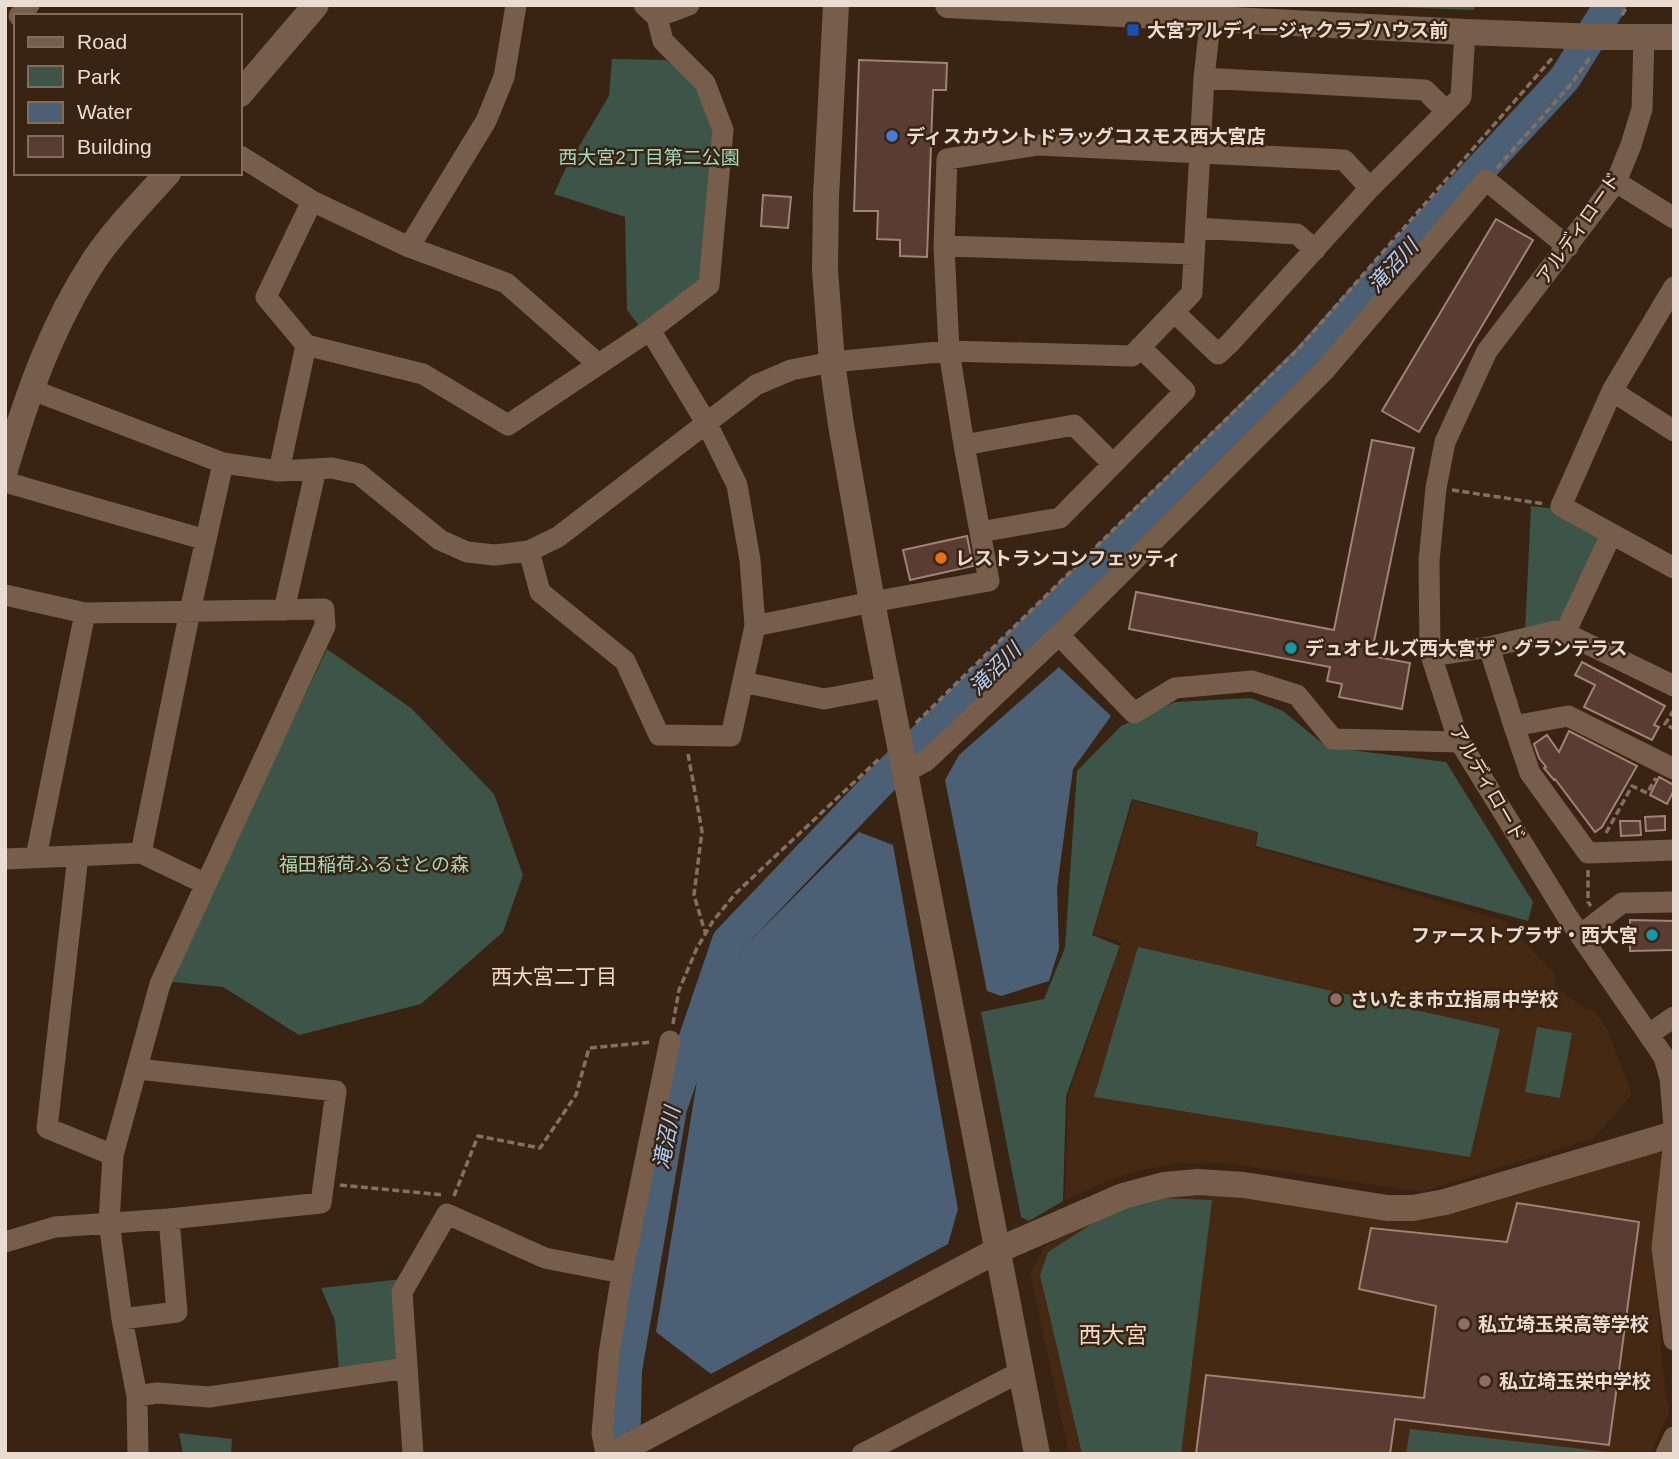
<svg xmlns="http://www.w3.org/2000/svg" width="1679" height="1459" viewBox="0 0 1679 1459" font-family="Helvetica,'Noto Sans JP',sans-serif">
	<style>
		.built { fill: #452912 }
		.green { fill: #3c5548 }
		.water { fill: #4b6075 }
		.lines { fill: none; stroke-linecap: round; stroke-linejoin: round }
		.river { stroke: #4b6075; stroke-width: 32 }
		.building { fill: #593d32; stroke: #a28275; stroke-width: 2 }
		.path { stroke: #837061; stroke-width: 3.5; stroke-dasharray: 7 3.5; stroke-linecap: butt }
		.minor { stroke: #775e4b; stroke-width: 21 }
		.tertiary { stroke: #775e4b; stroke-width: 26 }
		.transit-dot { fill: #1a4fb4; stroke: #392312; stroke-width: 2.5 }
		.shop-dot { fill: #3f7fe0; stroke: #392312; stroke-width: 2.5 }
		.food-dot { fill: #e8710a; stroke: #392312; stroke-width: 2.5 }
		.culture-dot { fill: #0f9aa8; stroke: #392312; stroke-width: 2.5 }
		.education-dot { fill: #8d6e63; stroke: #392312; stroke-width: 2.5 }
		.labels { text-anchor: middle; stroke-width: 5; stroke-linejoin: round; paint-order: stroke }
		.poi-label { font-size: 19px; font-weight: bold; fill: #ebdcd1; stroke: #392312; text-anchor: start }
		.park-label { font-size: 19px; fill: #a0dabc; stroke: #392312 }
		.street-label { font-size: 19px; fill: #ebdcd1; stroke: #392312 }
		.water-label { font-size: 21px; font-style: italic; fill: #aad3fd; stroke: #392312 }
		.neighbourhood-label { font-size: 21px; fill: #f7dac4; stroke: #392312 }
		.quarter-label { font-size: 23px; fill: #f7dac4; stroke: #392312 }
	</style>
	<rect width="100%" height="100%" fill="#392312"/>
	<!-- built -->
	<path class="built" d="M1133,801l124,31 -2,15 250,74 49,52 2,15 30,21 8,2 12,15 26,69 -38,43 -169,53h-9l-193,-28 -50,1 -36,7 -34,12 -38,17 3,-104 54,-154 -29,-8z
		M1655,1150l12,7 -12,91 7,114 7,50 -18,42h-582l-39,-181 14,-26 62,-36 53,-16 57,-5 206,30z"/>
	<!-- green -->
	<path class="green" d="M1340,5h135l-1,5z
		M612,59l54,1 36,30 16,41 -13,152 -65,44 -13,-17 -2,-93 -71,-23 10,-22 45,-76z
		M1531,506l25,3 43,23 2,10 -34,77 -42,13z
		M327,649l84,59 83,86 29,81 -20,57 -82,72 -122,31 -76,-48 -50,-5 35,-85z
		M1251,698l32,13 44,36 119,15 87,140 -5,19 -272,-75 2,-14 -126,-33 -40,136 28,11 -54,150 -3,105 -34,20 -8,-4 -40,-205 63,-13 21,-51 12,-177 44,-45 54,-24z
		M1138,947l362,82 -30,128 -376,-60z
		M1537,1027l35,6 -12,65 -35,-6z
		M1161,1198l51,2 -31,254h-99l-42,-179 8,-23 61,-39z
		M402,1279l-3,79 -5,7 -55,6 -4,-50 -14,-33z
		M1410,1429l206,24v1h-210z
		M179,1433l53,6 -1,15h-48z"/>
	<!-- water -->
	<path class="water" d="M1059,667l52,49 -38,53 -16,119 2,61 -10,32 -48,15 -14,-5 -42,-211 14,-25z
		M859,832l34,13 65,364 -10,35 -237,130 -55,-42 47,-288 39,-95z"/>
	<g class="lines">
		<!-- river -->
		<path class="river" d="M624,1454l2,-84 45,-262 57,-167 153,-160 426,-421 129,-143 129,-139 45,-73"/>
	</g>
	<!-- building -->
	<path class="building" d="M859,60l88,3 -1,27h-13l-6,167 -27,-1v-16l-23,-1 1,-28h-24z
		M763,195l28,2 -3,31 -27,-2z
		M1496,219l37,21 -114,192 -37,-21z
		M1372,440l42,8 -43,208 39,7 -8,46 -63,-12 3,-13 -15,-3 3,-14 -201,-38 7,-37 198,38z
		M967,536l6,30 -63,14 -7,-30z
		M1582,662l83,44 -11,19 5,2 -7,13 -68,-33 11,-22 -20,-10z
		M1569,731l68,35 -35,61 -7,5 -40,-53 -1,1 -10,-12 2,-1 -7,-9 -5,-14 13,-9 12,17z
		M1659,777l15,8v5l-7,14 -17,-9z
		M1665,816v14l-19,1 -1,-14z
		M1620,821h20l1,14 -20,1z
		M1630,920l44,1v29l-44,1z
		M1517,1203l122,19 -30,223 -214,-26 -5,35h-194l10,-79 218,23 12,-92 -77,-17 12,-61 136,14z"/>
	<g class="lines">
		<!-- path -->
		<path class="path" d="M1622,15l6,-10
			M1497,168l75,-85 19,-27
			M1452,490l93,14
			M1674,710l-9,14 9,5
			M916,723l384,-376 254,-291
			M688,754l14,77 -8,64 11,37
			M1606,833l26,-47 15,7 9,-15
			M1588,870v32l3,4
			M673,1024l6,-34 18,-42 16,-27 23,-28 145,-136
			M340,1185l104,10
			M454,1196l24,-60 62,12 36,-53 13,-47 63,-6"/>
		<!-- minor -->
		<path class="minor" d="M19,16l10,-11
			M657,17l32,-12
			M1644,38l-2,71 -11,36 -15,37 -129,169 -42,91 -9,46 -7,73 1,91 26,81 4,9 107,174 97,141 6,21 4,49
			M1204,78l221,12 21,21
			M240,156l72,45 97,46 97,36 92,81
			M1616,182l58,36
			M312,201l-46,96 40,48 117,29 85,51 142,-95 59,-45 14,-155 -18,-47 -42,-42 -6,-24 -13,-12
			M1196,228l101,6 18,16
			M944,246l250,8
			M409,247l77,-126 18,-44 12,-72
			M1674,287l-62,104 -51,115 113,62
			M1174,312l44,42 12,-11 140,-155 91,-91 4,-65
			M30,389l193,74 56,8 53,-3 27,6 81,66 27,12 28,3 34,-4 29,-14 198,-152 35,-15 41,-8 117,-11 183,5 60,-63 12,-215 8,-73
			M1612,391l62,40
			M964,445l110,-20 39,39
			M279,471l27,-126
			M5,482l201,58
			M980,532l80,-14 125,-127 -45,-44
			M529,551l11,41 85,69 34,74 72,1 24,-110 -5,-66 -13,-75 -30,-61 -57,-94
			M5,595l80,18 239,-4 1,17 -165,358 -47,171 -4,67 13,97 15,77 1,58
			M284,610l32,-141
			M755,626l117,-24 117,-21 -25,-136 -15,-94 -5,-105 3,-87 91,-14 306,15 26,28
			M1565,633l46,-98
			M1059,635l75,78 41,-25 77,-7 45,14 36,44 127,3
			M1489,647l25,79 16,47 58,80 86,-3
			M1431,656l58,-9 67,-16 9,2 109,53
			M743,682l81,17 64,-12
			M1514,726l54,-10 106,53
			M904,773l22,-12 133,-126 266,-265 161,-190 82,67
			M141,853l49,-242 33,-148
			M78,856l-31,272 66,27
			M36,857l49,-244
			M5,859l136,-6 65,31
			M1580,935l42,-32 52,-1
			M1649,1034l25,-17
			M1674,1140l-12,108 12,92
			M5,1242l50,-15 114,-8 152,-16 15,-112 -198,-22
			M122,1319l55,-7 -8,-93
			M137,1396l20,-3 52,4 198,-29
			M413,1454l-11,-162 45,-78 98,44 77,15
			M606,1454l-4,-21 7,-79 13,-81 48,-232
			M862,1454l158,-82
			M1666,1454l8,-17"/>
		<!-- tertiary -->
		<path class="tertiary" d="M836,5l-10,192 -1,73 7,92 9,63 31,177 165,852
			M948,5l517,27 134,5h75
			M240,94l76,-89
			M5,470c22,-74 47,-146 90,-211 21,-31 48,-58 73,-86
			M614,1454l382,-203 127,-55 41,-11 34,-3 46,3 143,23h26l32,-6 229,-68"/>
	</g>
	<!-- markers -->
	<rect class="transit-dot" x="1126" y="23" width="14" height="14" rx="3.5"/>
	<circle class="shop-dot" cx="892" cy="136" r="7"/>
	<circle class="food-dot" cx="941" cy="558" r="7"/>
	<g class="culture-dot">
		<circle cx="1291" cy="648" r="7"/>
		<circle cx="1652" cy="935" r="7"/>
	</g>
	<g class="education-dot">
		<circle cx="1336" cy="999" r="7"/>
		<circle cx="1464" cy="1324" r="7"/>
		<circle cx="1485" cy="1381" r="7"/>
	</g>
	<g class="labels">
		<!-- poi labels -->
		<g class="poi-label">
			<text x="1147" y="37">大宮アルディージャクラブハウス前</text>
			<text x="906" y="143">ディスカウントドラッグコスモス西大宮店</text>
			<text x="955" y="565">レストランコンフェッティ</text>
			<text x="1305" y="655">デュオヒルズ西大宮ザ・グランテラス</text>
			<text x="1638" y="942" text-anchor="end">ファーストプラザ・西大宮</text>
			<text x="1350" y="1006">さいたま市立指扇中学校</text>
			<text x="1478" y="1331">私立埼玉栄高等学校</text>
			<text x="1499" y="1388">私立埼玉栄中学校</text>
		</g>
		<!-- park labels -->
		<g class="park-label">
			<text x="649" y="164">西大宮2丁目第二公園</text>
			<text x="374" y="871">福田稲荷ふるさとの森</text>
		</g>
		<!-- street labels -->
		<g class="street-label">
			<text transform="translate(1578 228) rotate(-55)" y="7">アルディロード</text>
			<text transform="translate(1488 783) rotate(60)" y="7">アルディロード</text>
		</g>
		<!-- water labels -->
		<g class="water-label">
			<text transform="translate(1393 266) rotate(-48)" y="7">滝沼川</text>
			<text transform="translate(995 669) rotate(-45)" y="7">滝沼川</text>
			<text transform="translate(667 1138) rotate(-79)" y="7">滝沼川</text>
		</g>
		<!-- neighbourhood labels -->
		<g class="neighbourhood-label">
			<text x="554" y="984">西大宮二丁目</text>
		</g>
		<!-- quarter labels -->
		<g class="quarter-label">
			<text x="1113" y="1343">西大宮</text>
		</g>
	</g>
	<!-- border -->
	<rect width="1679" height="1459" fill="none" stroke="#ebdcd1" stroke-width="14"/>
	<!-- legend -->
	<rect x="14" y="14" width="228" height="161" fill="#392312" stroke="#806d5e" stroke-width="2"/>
	<rect x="28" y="37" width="35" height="10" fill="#775e4b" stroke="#806d5e" stroke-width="2"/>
	<text x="77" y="49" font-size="21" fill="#ebdcd1">Road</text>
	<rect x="28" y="66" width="35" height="21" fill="#3c5548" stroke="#806d5e" stroke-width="2"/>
	<text x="77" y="84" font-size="21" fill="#ebdcd1">Park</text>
	<rect x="28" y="102" width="35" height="21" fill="#4b6075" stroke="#806d5e" stroke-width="2"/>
	<text x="77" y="119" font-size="21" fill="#ebdcd1">Water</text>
	<rect x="28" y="136" width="35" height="21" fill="#593d32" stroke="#806d5e" stroke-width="2"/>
	<text x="77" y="154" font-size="21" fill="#ebdcd1">Building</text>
</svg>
